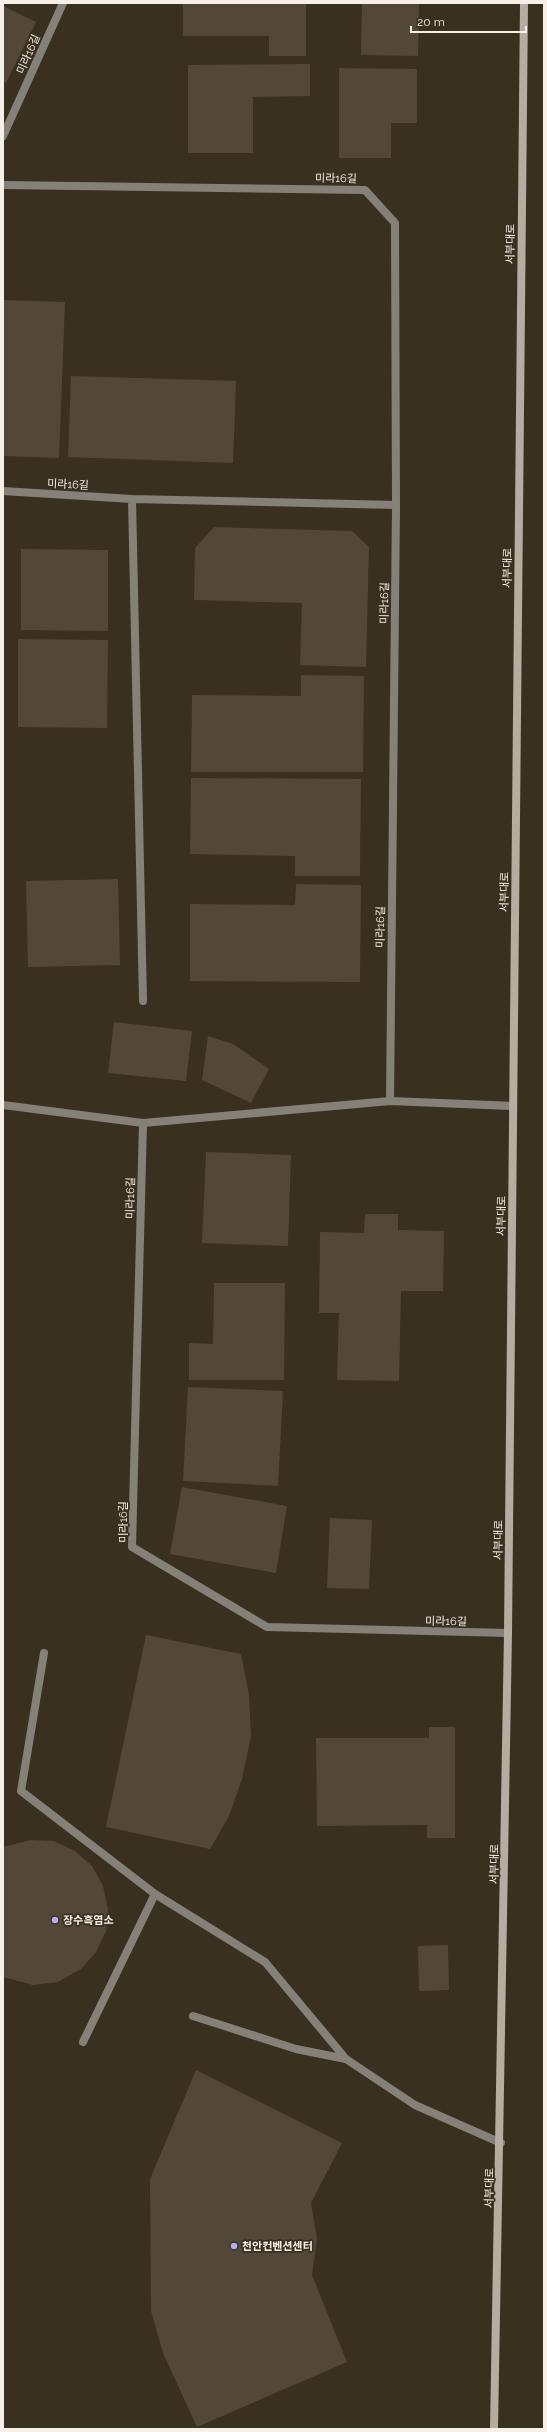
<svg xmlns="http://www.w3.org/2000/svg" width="547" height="2432" viewBox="0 0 547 2432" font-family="Raleway,'Noto Sans KR',sans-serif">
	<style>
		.building { fill: #534837 }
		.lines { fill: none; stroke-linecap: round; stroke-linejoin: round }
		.street { stroke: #868178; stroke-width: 8 }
		.secondary { stroke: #b5ada0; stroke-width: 8 }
		.poi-dot { fill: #b6acf8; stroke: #3a3020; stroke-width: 1.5 }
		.labels { text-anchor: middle; stroke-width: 3.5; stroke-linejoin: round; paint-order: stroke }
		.street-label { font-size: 11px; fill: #f7f0e6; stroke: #3a3020 }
		.poi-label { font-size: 11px; font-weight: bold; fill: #f7f0e6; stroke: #3a3020; text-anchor: start }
	</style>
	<rect width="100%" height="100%" fill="#3a3020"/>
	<!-- building -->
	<path class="building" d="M183,3h123v53h-37v-20h-86z
		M362,3h57l-1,53 -57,-1z
		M3,6l33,16 -30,61 -3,-2z
		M310,64v32l-57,1v56h-65v-88z
		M339,68l78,1v54h-26v35h-52z
		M3,300l62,2 -6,156 -56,-2z
		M71,376l165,5 -3,82 -165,-6z
		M214,527l138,4 17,16 -3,120 -66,-2 2,-62 -108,-3 1,-52z
		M21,549l87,1v81l-87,-1z
		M18,639l90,1 -1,88 -89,-1z
		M301,675l63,1 -1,96h-172l1,-77 109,1z
		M191,778l170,1 -1,97h-65v-20l-105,-2z
		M118,879l2,86 -92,2 -2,-86z
		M296,884l65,1 -1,97 -170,-1v-77l105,1z
		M114,1022l78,9 -6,50 -78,-8z
		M208,1036l25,8 36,25 -18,34 -49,-23z
		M206,1152l85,3 -3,91 -86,-3z
		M365,1214h33v16l46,1 -1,60h-42l-2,90 -62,-1 2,-67h-20l1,-81 44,1z
		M214,1283h71l-1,97h-95v-37l24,1z
		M188,1387l95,4 -5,95 -95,-5z
		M182,1487l105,19 -11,67 -106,-19z
		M330,1518l42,2 -3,69 -42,-1z
		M146,1635l95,19 8,41 2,41 -9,43 -13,37 -19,33 -104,-22z
		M429,1727h26v111h-28v-13l-110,1 -1,-88h113z
		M31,1840l23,1 21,10 17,15 11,20 5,23 -2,22 -10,21 -15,17 -23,13 -25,3 -30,-8v-130z
		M448,1945l1,45 -30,1 -1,-45z
		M196,2070l146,73 -31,60 6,36 -5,36 35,87 -150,65 -34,-74 -12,-42 -1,-132z"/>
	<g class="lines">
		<!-- street -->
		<path class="street" d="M3,136l60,-133
			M3,185l362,5 30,33 1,282 -6,596 -247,22 -140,-18
			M3,491l129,8 264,6
			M132,499l11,502
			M390,1101l123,5
			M143,1123l-11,424 135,80 241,6
			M44,1653l-23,138 134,103 110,68 81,97 69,46 86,38
			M193,2016l103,33 50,10
			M83,2042l72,-148"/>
		<!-- secondary -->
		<path class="secondary" d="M494,2429l14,-796 16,-1630"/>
	</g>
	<!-- markers -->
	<g class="poi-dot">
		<circle cx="55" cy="1920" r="4"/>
		<circle cx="234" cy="2246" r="4"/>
	</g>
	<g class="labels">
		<!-- street labels -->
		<g class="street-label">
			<text transform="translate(28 54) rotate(-66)" y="4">미라16길</text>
			<text transform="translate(336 178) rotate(1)" y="4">미라16길</text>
			<text transform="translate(510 244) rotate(-89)" y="4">서부대로</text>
			<text transform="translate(68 484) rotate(3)" y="4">미라16길</text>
			<text transform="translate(507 568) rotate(-89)" y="4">서부대로</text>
			<text transform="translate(384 603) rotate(-89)" y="4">미라16길</text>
			<text transform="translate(504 892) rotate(-89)" y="4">서부대로</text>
			<text transform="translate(380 927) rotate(-89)" y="4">미라16길</text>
			<text transform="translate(130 1198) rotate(-89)" y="4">미라16길</text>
			<text transform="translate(501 1216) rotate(-89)" y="4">서부대로</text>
			<text transform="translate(123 1522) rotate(-90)" y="4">미라16길</text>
			<text transform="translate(498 1540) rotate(-89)" y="4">서부대로</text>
			<text transform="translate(446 1621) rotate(1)" y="4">미라16길</text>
			<text transform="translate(494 1864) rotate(-89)" y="4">서부대로</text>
			<text transform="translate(489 2188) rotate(-89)" y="4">서부대로</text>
		</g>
		<!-- poi labels -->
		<g class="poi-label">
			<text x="63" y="1924">장수흑염소</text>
			<text x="242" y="2250">천안컨벤션센터</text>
		</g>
	</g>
	<!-- border -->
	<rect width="547" height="2432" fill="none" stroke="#f7f0e6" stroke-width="8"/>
	<!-- scale -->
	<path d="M411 26v6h115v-6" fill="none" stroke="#f7f0e6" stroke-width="2"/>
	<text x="417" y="26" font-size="12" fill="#f7f0e6" stroke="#3a3020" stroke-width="3" paint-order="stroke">20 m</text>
</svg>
